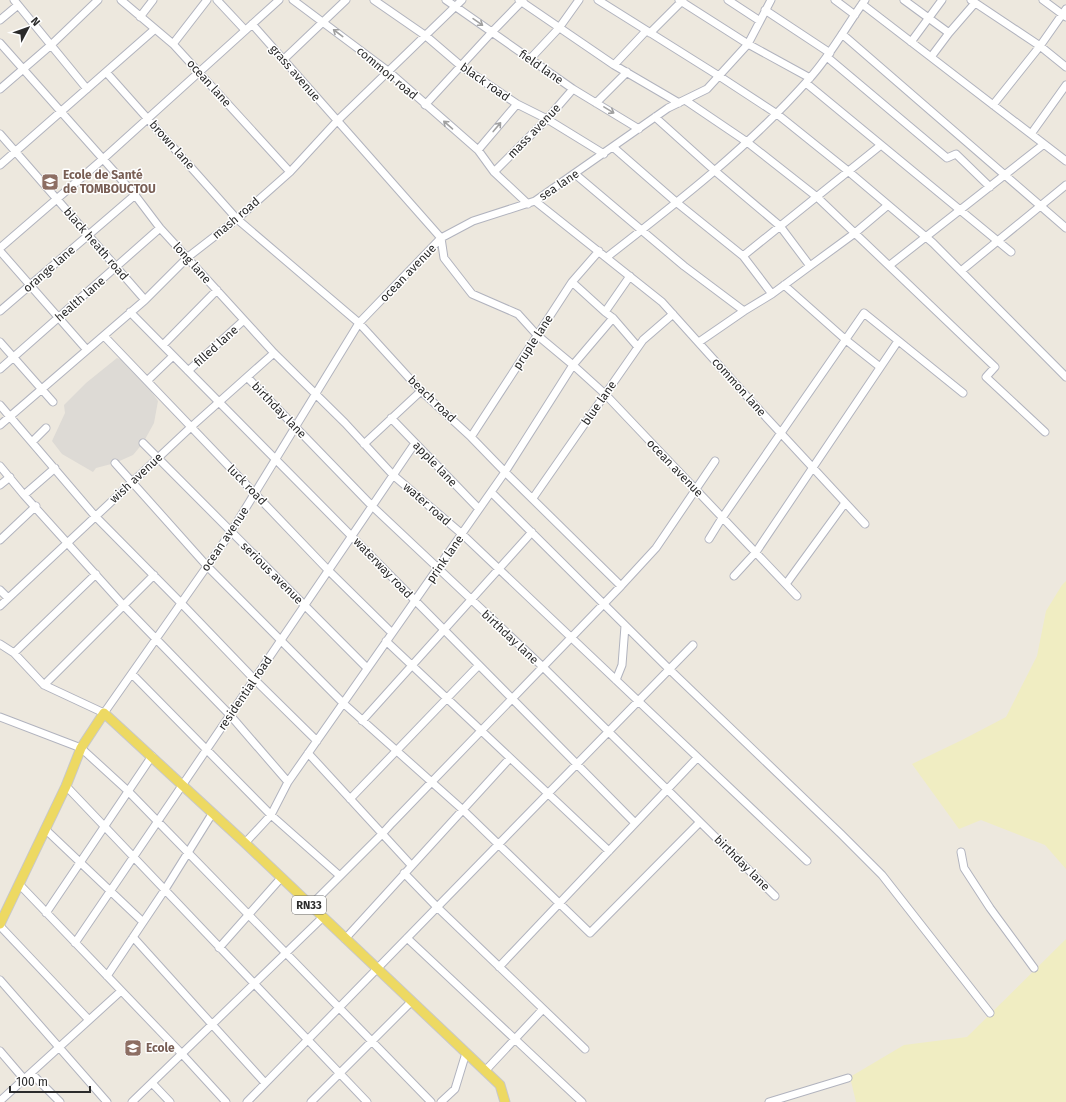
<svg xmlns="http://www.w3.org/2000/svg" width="1066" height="1102" viewBox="0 0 1066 1102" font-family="'Fira Sans',sans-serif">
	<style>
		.sand { fill: #f0edc2 }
		.plaza { fill: #dddad5 }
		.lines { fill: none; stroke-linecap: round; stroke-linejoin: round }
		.minor-casing { stroke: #b1b3be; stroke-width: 9 }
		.major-casing { stroke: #c8c8c8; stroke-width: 11 }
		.minor { stroke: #fff; stroke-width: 7 }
		.major { stroke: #edd962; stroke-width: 9 }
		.oneway { stroke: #a0a0a0 }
		.labels { text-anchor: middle; stroke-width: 3; stroke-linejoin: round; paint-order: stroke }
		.shield { fill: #fff; stroke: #6b6b6b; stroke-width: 1 }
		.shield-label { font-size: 11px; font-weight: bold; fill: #2b2b2b }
		.street-label { font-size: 12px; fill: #2b2b2b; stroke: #fff }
		.education-label { font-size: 12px; font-weight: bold; fill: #785e54; stroke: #fff; text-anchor: start }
	</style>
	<rect width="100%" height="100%" fill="#ede8de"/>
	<!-- sand -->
	<path class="sand" d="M1066,581v288l-21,-24 -64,-25 -22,9 -47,-65 50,-24 44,-23 31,-61 9,-45 16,-26z
		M1066,939v163h-210l-6,-25 54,-32 63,-8z"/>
	<!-- plaza -->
	<path class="plaza" d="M117,358l5,2 16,13 20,28 -4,22 -11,20 -10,12 -18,8 -19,5 -3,4 -31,-18 -10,-13 13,-28 -1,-8 22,-22z"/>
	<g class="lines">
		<!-- minor casing -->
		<g class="minor-casing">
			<path id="minor" d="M14,0l73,89
				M121,0l52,44 117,128
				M217,0l28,30
				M293,0l95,71 90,79 16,22 34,32
				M374,0l52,36 35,30 56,38 30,15 57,35
				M446,0l127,89 66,40
				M519,0l95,65 65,38
				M598,0l121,76 58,38 71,57 85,72 133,134
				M679,0l69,44 62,34
				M728,0l32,21
				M835,0l20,15
				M904,0l45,33
				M971,0l69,46 26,21
				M1043,0l23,17
				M862,4l204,157
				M765,10l65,43
				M140,17l13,-17
				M0,20l18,-15
				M252,24l189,214 32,-17 62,-20 133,-93 39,-19 41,-45 23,-44
				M650,33l33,-33
				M842,34l224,194
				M911,42l31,-42
				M0,43l135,152 25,33 84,92 30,33 71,70 48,52 69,59 345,327
				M173,44l34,-44
				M827,57l120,101 9,-4 34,33
				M931,57l18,-24 26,-30
				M530,59l29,-31 20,-28
				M283,60l63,-60
				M614,65l32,-34
				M106,72l131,147 122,104 62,68 50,46 34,35 116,114
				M806,83l205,169
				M0,89l51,-44 47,-45
				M685,100l62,42 70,55 178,170 -9,10 59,55
				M596,103l31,-31
				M425,105l67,-73 31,-32
				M993,105l47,-59 26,-37
				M655,117l60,54 65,55 30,40
				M0,134l145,166
				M1031,134l35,-49
				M613,147l63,55 67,54 29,38
				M478,150l39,-46
				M0,165l155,-136
				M494,172l53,-53 26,-30
				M575,174l109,92 60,45
				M535,201l127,101 90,100 113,122
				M0,248l103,-89 176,-159
				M0,251l87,99
				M743,256l138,-111
				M607,257c71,-55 142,-110 202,-178 22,-24 37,-53 56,-79
				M890,265l154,-121
				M961,271l105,-86
				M572,282l33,30
				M784,285l62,55 34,27
				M0,311l135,-116
				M130,312l505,511
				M613,318l25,29
				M104,336l224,234 64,63
				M0,342l53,60
				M699,342l45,-31 28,-17 38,-28 45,-33 33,-28
				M163,345l54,-55
				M0,369l160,-141
				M188,371l56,-51
				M247,377l125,129 171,161 232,229
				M147,381l26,-25
				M0,405l95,111 86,87 73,76 63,62
				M391,418l88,91
				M0,425l145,-125 43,-43 49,-38 53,-47 47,-51 125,-121
				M471,437l101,-155 27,-31
				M32,442l14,-14
				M143,443l224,225
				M364,444l57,-53
				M115,463l92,103 136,137 120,107 127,123 110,-111
				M0,466l24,29 100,111 106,109 58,67
				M0,485l10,-8
				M491,492l178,177 172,165 41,41 108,138
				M24,495l31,-27
				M533,498l110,-158 30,-26
				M709,539l13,-21 142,-205 99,80
				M0,540l36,-34
				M734,576l22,-24 142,-211
				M786,584l59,-81
				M0,590l8,8
				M0,606l191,-179 83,-74
				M386,641l223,210
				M0,644l14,9 30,32 60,28 127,-181 128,-209 82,-85 3,20 28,36 46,20 19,21 36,30 32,29 192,202
				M14,653l82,-79
				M132,674l139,141 69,61
				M616,680l6,-15 3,-39
				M44,685l110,-110
				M0,717l81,31 47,43 303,311
				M362,721l170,-189
				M308,753l103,112
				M66,786l301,316
				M350,799l129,-134
				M45,829l98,93
				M245,843l26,-28 17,-33 217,-310 68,-107 40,-47 -8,-6 25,-36
				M961,852l3,16 26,40 44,60
				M404,873l33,34 148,142
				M19,884l163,170 44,48
				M310,906l72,-72 10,-11 229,-237 35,-38 59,-87
				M46,913l106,-157
				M0,926l89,94
				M133,937l132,146
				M407,938l175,164
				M345,939l165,-181
				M75,943l340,-500
				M219,948l62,-70
				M499,967l198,-209
				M107,976l57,-85 48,-77
				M0,980l107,122
				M0,1051l24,28
				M485,1071l58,-62
				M31,1073l29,29
				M152,1083l18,19
				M0,1101l121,-110
				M132,1102l190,-184
				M247,1102l446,-457
				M311,1102l100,-100
				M441,1102l14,-13 11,-36
				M769,1102l79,-24"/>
		</g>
		<!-- major casing -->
		<g class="major-casing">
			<path id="major" d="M0,924l66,-138 15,-38 23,-35 141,130 255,242 5,17"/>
		</g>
		<!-- minor -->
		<use href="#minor" class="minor"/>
		<!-- major -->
		<use href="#major" class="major"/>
	</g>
	<!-- one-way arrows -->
	<defs><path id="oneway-shaft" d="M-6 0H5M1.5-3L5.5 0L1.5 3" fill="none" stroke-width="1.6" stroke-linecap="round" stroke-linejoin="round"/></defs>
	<g class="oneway">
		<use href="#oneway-shaft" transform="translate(478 22) rotate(35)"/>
		<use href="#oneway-shaft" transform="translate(338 33) rotate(-143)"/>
		<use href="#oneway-shaft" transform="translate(609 110) rotate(31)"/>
		<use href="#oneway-shaft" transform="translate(448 125) rotate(-139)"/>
		<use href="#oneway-shaft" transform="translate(497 127) rotate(-50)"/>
	</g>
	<!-- icons -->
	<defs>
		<g id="school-square" transform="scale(0.9)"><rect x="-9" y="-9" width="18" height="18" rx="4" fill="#8d6e63" stroke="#fff"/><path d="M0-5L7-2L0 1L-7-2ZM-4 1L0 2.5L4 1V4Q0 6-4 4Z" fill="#fff"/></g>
	</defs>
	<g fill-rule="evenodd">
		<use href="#school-square" x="50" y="182"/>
		<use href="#school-square" x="133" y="1048"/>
	</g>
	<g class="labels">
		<!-- shield labels -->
		<rect class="shield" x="292" y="896" width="34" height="18" rx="3"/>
		<g class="shield-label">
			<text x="309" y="909">RN33</text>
		</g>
		<!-- street labels -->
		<g class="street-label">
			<text transform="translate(541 67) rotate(35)" y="4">field lane</text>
			<text transform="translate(295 73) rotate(49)" y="4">grass avenue</text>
			<text transform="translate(387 73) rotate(40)" y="4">common road</text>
			<text transform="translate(485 82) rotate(35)" y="4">black road</text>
			<text transform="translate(209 83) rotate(48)" y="4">ocean lane</text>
			<text transform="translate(534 131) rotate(-46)" y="4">mass avenue</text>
			<text transform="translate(172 145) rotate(48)" y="4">brown lane</text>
			<text transform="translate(559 185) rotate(-34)" y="4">sea lane</text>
			<text transform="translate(236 218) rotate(-40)" y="4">mash road</text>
			<text transform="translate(96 244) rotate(49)" y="4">black heath road</text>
			<text transform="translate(192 263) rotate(48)" y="4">long lane</text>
			<text transform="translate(49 269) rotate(-41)" y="4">orange lane</text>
			<text transform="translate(408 273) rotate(-46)" y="4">ocean avenue</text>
			<text transform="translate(80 299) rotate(-41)" y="4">health lane</text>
			<text transform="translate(533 342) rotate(-57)" y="4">pruple lane</text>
			<text transform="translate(216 346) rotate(-42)" y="4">filled lane</text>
			<text transform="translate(739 387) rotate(48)" y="4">common lane</text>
			<text transform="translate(432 399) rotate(44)" y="4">beach road</text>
			<text transform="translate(599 403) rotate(-55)" y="4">blue lane</text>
			<text transform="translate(279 410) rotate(46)" y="4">birthday lane</text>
			<text transform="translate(435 464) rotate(46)" y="4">apple lane</text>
			<text transform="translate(675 468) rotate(46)" y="4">ocean avenue</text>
			<text transform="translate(136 478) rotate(-43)" y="4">wish avenue</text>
			<text transform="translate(247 485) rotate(46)" y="4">luck road</text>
			<text transform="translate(427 504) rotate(41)" y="4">water road</text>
			<text transform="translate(225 539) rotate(-56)" y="4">ocean avenue</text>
			<text transform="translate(445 559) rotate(-55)" y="4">prink lane</text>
			<text transform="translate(383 568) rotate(46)" y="4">waterway road</text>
			<text transform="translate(272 573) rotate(45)" y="4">serious avenue</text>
			<text transform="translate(510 637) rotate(43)" y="4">birthday lane</text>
			<text transform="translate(245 693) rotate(-56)" y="4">residential road</text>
			<text transform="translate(742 863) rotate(45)" y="4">birthday lane</text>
		</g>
		<!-- education labels -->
		<g class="education-label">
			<text x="63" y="179">Ecole de Santé<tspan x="63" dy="14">de TOMBOUCTOU</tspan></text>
			<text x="146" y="1052">Ecole</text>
		</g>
	</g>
	<!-- north arrow -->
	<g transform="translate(28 28) rotate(49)" stroke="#ffffff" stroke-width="3" paint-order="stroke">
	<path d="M0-3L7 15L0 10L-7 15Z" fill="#2b2b2b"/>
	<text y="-6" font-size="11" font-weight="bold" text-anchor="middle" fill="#2b2b2b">N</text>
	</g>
	<!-- scale -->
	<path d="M10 1086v6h80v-6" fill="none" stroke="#2b2b2b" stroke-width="2"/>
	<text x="16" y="1086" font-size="12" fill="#2b2b2b" stroke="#ffffff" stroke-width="3" paint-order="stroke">100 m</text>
</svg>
